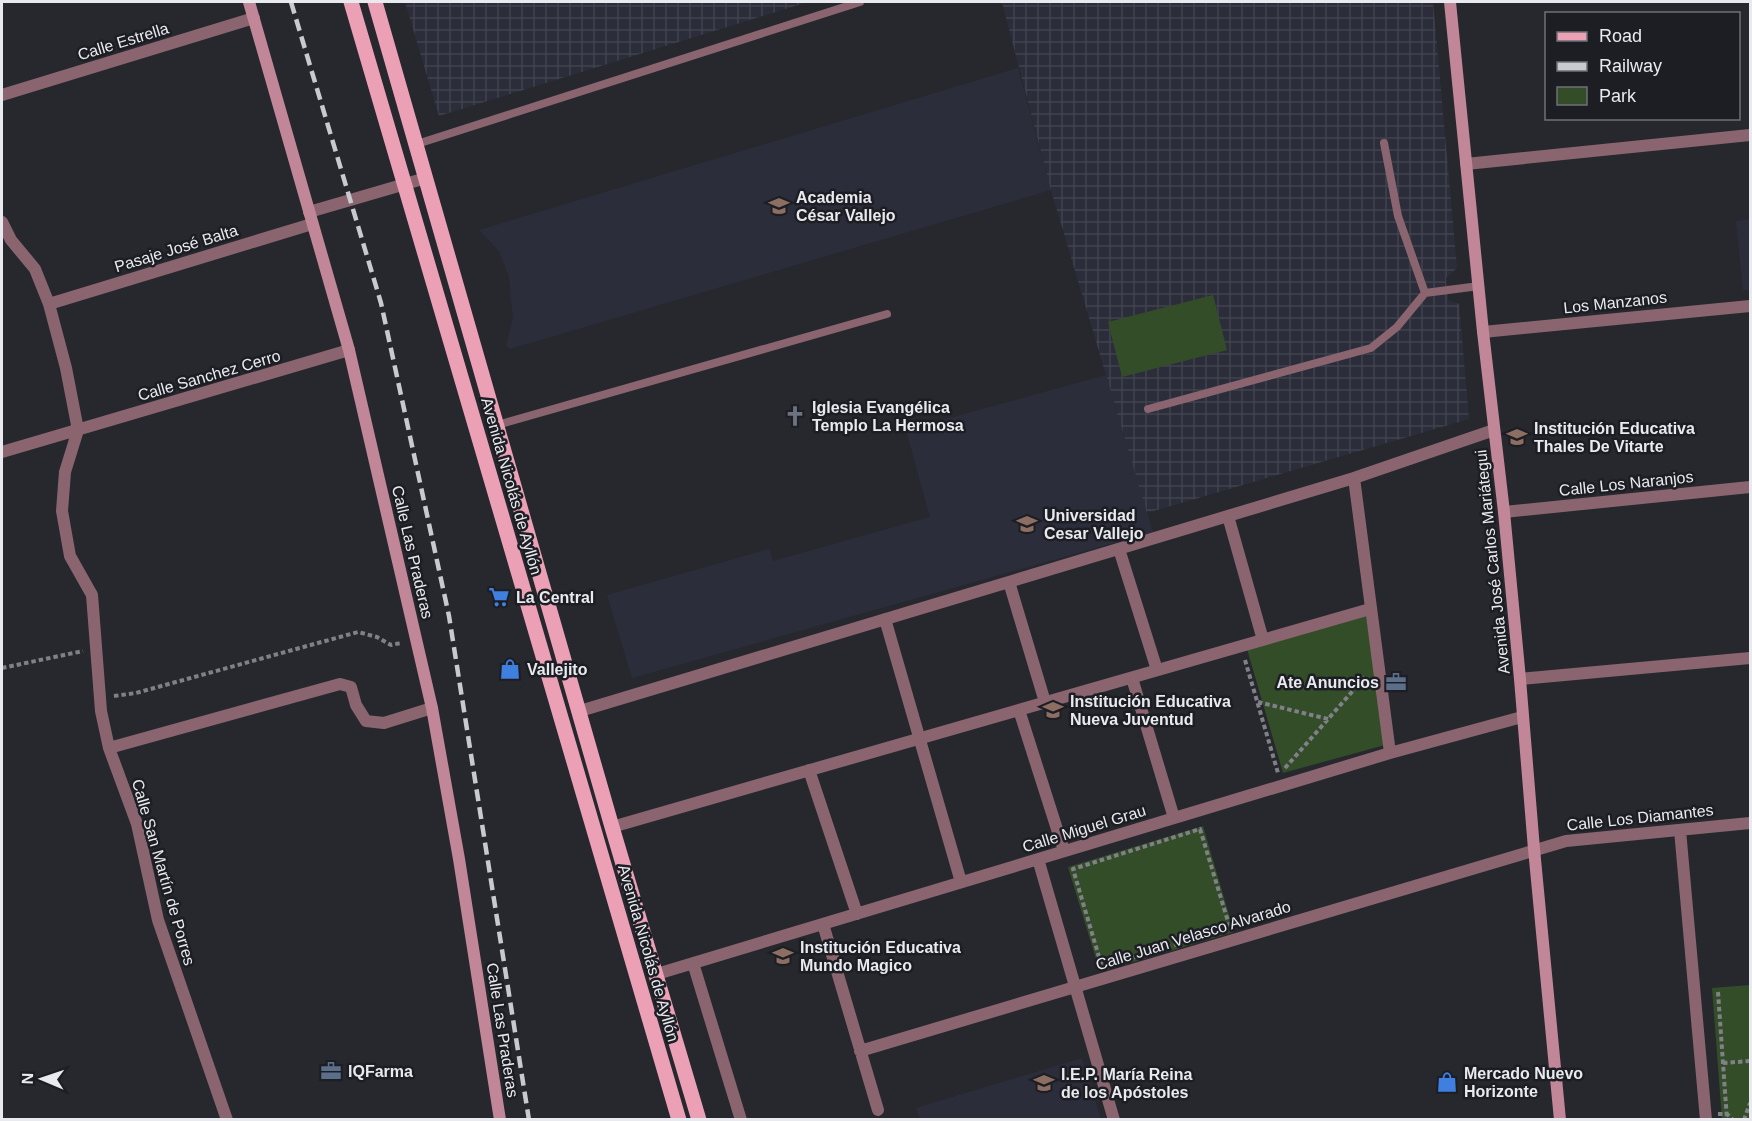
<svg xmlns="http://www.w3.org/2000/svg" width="1752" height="1121" viewBox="0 0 1752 1121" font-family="Arial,sans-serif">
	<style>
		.built { fill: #2b2e3a }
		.industrial { fill: url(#industrial-grid) }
		.green { fill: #334d28 }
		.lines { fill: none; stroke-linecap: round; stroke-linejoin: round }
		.path { stroke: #808187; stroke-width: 4; stroke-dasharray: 4.5 3; stroke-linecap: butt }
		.lane { stroke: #8a656f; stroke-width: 8 }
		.street { stroke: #8a656f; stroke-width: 12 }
		.secondary { stroke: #c18697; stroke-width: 12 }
		.primary { stroke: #eca0b6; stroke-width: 15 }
		.rail { stroke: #c9cacf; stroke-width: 4.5; stroke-dasharray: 12 6; stroke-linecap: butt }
		.labels { text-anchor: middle; stroke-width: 5; stroke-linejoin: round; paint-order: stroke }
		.street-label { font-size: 16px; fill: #e9eaef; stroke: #1c1e24 }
		.poi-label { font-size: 16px; font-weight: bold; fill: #e9eaef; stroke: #1c1e24; text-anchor: start }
	</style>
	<defs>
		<pattern id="industrial-grid" width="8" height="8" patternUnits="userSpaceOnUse" patternTransform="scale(1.5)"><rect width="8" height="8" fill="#2b2e3a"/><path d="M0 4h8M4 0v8" fill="none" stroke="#40424d"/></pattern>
	</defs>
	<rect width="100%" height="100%" fill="#26282e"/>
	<!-- built -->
	<path class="built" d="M1018,68l33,122 -541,159 -4,-4 7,-26 -4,-42 -10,-26 -20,-21z
		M1750,219v71h-7l-7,-69z
		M1106,375l47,157 -521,146 -25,-83 162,-46 4,12 157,-44 -24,-87z
		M1082,1058l19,61h-181l-4,-11z"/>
	<!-- industrial -->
	<path class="industrial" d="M405,2h403l-369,114z
		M1002,2h431l24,266 -11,10 2,22 11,4 10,115 -322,94 -96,-323z"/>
	<!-- green -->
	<path class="green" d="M1213,295l14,55 -105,27 -14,-55z
		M1366,615l19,130 -102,28 -36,-124z
		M1203,826l31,106 -134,40 -32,-105z
		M1750,985v134h-28l-10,-131z"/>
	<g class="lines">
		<!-- path -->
		<path class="path" d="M1245,660l33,113
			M2,668l81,-17
			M114,696l22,-3 222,-61 19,5 14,8 10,-2
			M1258,702l70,17
			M1285,768l80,-91
			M1200,829l30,99 -128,39 -29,-98z
			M1718,992l9,128
			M1723,1063l27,-2
			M1718,1114h9l6,6
			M1744,1120l6,-17"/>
		<!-- lane -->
		<path class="lane" d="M1384,143l14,73 27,77
			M417,144l443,-142
			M1148,409l223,-61 26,-21 28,-34 54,-7
			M497,425l390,-111"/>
		<!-- street -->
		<path class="street" d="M2,95l252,-77
			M1466,164l284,-29
			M309,212l117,-34
			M2,222l9,18 24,29 14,35 17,64 12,62 -13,42 -3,39 8,45 22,39 9,116 8,37 28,76 21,96 69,200
			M49,304l263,-80
			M1483,332l267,-26
			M2,452l347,-102
			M1354,478l36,275
			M1504,512l246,-25
			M1228,516l35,124
			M1119,549l38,121
			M1009,582l36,120
			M885,619l76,263
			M1132,678l42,140
			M1520,679l230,-21
			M1019,710l45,141
			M580,711l774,-233 140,-48
			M109,748l231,-64 11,3 5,18 10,16 18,2 48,-15
			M809,770l48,144
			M612,827l758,-218
			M1680,830l26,290
			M1038,859l76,261
			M823,924l55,186
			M693,963l48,157
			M657,974l733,-221 132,-36
			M860,1051l706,-210 184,-18"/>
		<!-- secondary -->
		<path class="secondary" d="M249,2l100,348 83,358 27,151 41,261
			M1450,2l33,330 21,180 16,167 14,170 26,271"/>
		<!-- primary -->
		<path class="primary" d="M351,2l328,1118
			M375,2l237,825 87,293"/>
		<!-- rail -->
		<path class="rail" d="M291,2l90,301 68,313 80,504"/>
	</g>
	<!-- icons -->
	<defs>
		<g id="school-bare" transform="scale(1.62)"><path d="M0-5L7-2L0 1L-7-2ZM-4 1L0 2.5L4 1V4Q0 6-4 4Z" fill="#8d6e63" stroke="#1c1e24" stroke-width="2.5" paint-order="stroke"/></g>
		<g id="church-bare" transform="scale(1.62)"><path d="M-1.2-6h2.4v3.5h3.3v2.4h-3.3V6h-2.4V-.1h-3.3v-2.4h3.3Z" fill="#6b7280" stroke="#1c1e24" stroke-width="2.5" paint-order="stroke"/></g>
		<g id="university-bare" transform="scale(1.62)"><path d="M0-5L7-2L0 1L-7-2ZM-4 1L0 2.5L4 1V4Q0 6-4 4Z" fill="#8d6e63" stroke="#1c1e24" stroke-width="2.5" paint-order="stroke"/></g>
		<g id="supermarket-bare" transform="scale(1.62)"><path d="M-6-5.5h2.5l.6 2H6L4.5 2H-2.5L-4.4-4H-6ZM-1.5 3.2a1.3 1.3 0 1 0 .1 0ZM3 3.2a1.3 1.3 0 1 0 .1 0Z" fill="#3f7fe0" stroke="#1c1e24" stroke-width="2.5" paint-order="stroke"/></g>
		<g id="shop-bare" transform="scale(1.62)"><path d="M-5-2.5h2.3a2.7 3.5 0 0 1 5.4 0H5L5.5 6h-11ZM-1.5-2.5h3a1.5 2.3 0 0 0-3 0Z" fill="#3f7fe0" stroke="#1c1e24" stroke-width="2.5" paint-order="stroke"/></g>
		<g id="office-bare" transform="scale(1.62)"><path d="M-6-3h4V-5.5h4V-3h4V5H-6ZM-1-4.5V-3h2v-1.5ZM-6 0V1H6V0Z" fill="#5c6f8a" stroke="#1c1e24" stroke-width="2.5" paint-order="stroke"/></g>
	</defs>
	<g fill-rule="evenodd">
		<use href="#school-bare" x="779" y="206"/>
		<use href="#church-bare" x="795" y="416"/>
		<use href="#school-bare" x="1517" y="437"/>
		<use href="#university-bare" x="1027" y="524"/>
		<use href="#supermarket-bare" x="499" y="597"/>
		<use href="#shop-bare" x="510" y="669"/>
		<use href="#office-bare" x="1396" y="682"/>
		<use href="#school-bare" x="1053" y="710"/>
		<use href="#school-bare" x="783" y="956"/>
		<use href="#office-bare" x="331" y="1071"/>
		<use href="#shop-bare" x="1447" y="1082"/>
		<use href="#school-bare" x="1044" y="1083"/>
	</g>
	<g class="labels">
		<!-- street labels -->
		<g class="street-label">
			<text transform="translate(123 41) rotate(-17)" y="6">Calle Estrella</text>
			<text transform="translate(176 248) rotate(-17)" y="6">Pasaje José Balta</text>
			<text transform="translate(1615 302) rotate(-6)" y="6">Los Manzanos</text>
			<text transform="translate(209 375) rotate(-16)" y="6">Calle Sanchez Cerro</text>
			<text transform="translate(1626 483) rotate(-6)" y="6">Calle Los Naranjos</text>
			<text transform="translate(512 486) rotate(74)" y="6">Avenida Nicolás de Ayllón</text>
			<text transform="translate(413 552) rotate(77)" y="6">Calle Las Praderas</text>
			<text transform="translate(1492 562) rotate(-96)" y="6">Avenida José Carlos Mariátegui</text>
			<text transform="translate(1640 817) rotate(-6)" y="6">Calle Los Diamantes</text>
			<text transform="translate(1084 828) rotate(-17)" y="6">Calle Miguel Grau</text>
			<text transform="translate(164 872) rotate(74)" y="6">Calle San Martín de Porres</text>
			<text transform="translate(1193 935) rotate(-17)" y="6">Calle Juan Velasco Alvarado</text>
			<text transform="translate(649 953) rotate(74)" y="6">Avenida Nicolás de Ayllón</text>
			<text transform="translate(503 1030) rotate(81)" y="6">Calle Las Praderas</text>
		</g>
		<!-- poi labels -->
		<g class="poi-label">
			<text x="796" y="203">Academia<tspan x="796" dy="18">César Vallejo</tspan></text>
			<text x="812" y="413">Iglesia Evangélica<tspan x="812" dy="18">Templo La Hermosa</tspan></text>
			<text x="1534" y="434">Institución Educativa<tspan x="1534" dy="18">Thales De Vitarte</tspan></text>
			<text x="1044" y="521">Universidad<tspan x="1044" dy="18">Cesar Vallejo</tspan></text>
			<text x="516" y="603">La Central</text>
			<text x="527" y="675">Vallejito</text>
			<text x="1379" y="688" text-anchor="end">Ate Anuncios</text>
			<text x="1070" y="707">Institución Educativa<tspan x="1070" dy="18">Nueva Juventud</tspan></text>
			<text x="800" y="953">Institución Educativa<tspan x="800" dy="18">Mundo Magico</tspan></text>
			<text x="348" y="1077">IQFarma</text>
			<text x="1464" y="1079">Mercado Nuevo<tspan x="1464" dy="18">Horizonte</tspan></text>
			<text x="1061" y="1080">I.E.P. María Reina<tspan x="1061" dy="18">de los Apóstoles</tspan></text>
		</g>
	</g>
	<!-- border -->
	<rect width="1752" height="1121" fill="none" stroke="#e9eaef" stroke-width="6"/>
	<!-- legend -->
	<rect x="1545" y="12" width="195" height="108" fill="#1c1e24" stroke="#6e7075" stroke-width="1.5"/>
	<rect x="1557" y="32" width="30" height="9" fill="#eca0b6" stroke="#6e7075" stroke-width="1.5"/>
	<text x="1599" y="42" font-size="18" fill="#e9eaef">Road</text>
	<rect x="1557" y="62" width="30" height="9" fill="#c9cacf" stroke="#6e7075" stroke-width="1.5"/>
	<text x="1599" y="72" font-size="18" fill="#e9eaef">Railway</text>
	<rect x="1557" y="87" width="30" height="18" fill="#334d28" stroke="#6e7075" stroke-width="1.5"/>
	<text x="1599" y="102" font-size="18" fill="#e9eaef">Park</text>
	<!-- north arrow -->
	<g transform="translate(42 1079) rotate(272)" stroke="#1c1e24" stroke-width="4.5" paint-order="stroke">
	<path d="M0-4.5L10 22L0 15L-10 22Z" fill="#e9eaef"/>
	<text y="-9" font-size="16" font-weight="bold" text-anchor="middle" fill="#e9eaef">N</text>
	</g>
</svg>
